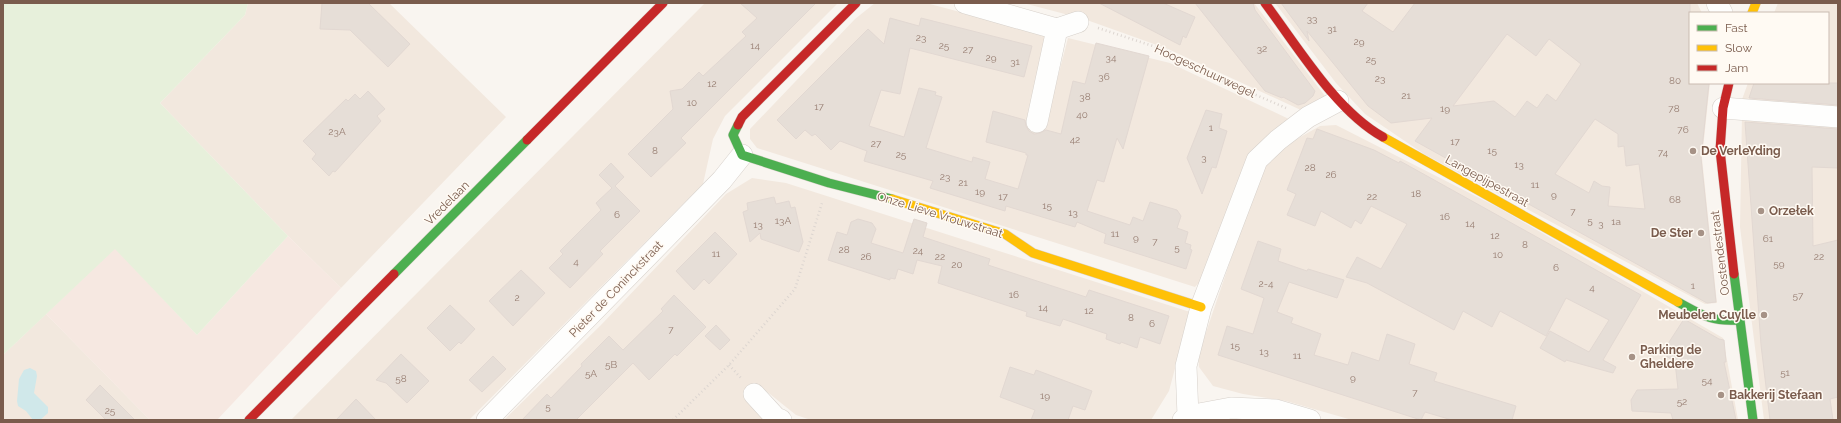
<svg xmlns="http://www.w3.org/2000/svg" width="1841" height="423" viewBox="0 0 1841 423" font-family="Raleway,sans-serif">
	<style>
		.residential { fill: #f2e8de }
		.commercial { fill: #f6e8e1 }
		.green { fill: #e7f0db }
		.water { fill: #d0e8ea }
		.building { fill: #e6ded7; stroke: #e2d8d2; fill-rule: evenodd }
		.lines { fill: none; stroke-linecap: round; stroke-linejoin: round }
		.street-casing { stroke: #d7d1cb; stroke-width: 22 }
		.fast-casing { stroke: #d9d2cb; stroke-width: 10 }
		.slow-casing { stroke: #d9d2cb; stroke-width: 10 }
		.jam-casing { stroke: #d9d2cb; stroke-width: 10 }
		.path { stroke: #dcd5d0; stroke-width: 2.5; stroke-dasharray: 1 3; stroke-linecap: butt }
		.street { stroke: #fefefd; stroke-width: 21 }
		.fast { stroke: #4caf50; stroke-width: 9 }
		.slow { stroke: #ffc107; stroke-width: 9 }
		.jam { stroke: #c62828; stroke-width: 9 }
		.poi-dot { fill: #a69286; stroke: #fffaf3; stroke-width: 1.5 }
		.labels { text-anchor: middle; stroke-width: 3; stroke-linejoin: round; paint-order: stroke }
		.number-label { font-size: 10px; fill: #977e72 }
		.street-label { font-size: 12px; fill: #7a5c4d; stroke: #fffaf3 }
		.poi-label { font-size: 12px; font-weight: bold; fill: #7a5c4d; stroke: #fffaf3; text-anchor: start }
	</style>
	<rect width="100%" height="100%" fill="#f9f5f0"/>
	<!-- residential -->
	<path class="residential" d="M248,3h141l117,114 -165,171 -53,-52 -128,-133 85,-88z
		M705,3h133l-113,113 -12,23 -10,45 -234,236h-178z
		M875,3h51l125,33 -6,90 23,-88 102,25 121,57 -27,22 -57,132 -12,13 -438,-139 -7,-9v-10l105,-110z
		M1023,3h231l71,93 -22,15 -135,-62 -84,-30z
		M1275,3h422l5,10h-12v70h20l-8,75 15,145 -12,1 -281,-150 -59,-40 -29,-31z
		M1778,3h60v108l-98,-6 8,-22h80v-70h-54z
		M1742,114l96,8v298h-74l-24,-193z
		M1336,125l163,83 224,130 15,82h-386l-66,-19 -43,-7 -30,-8 -14,-19 -1,-11 64,-189 33,-27 25,-14z
		M752,178l34,5 404,129 -21,79 -18,29h-340l-15,-5 -40,-32 -13,11 9,13 17,13h-265l97,-95 125,-131z
		M46,314l104,106h-147v-65z"/>
	<!-- commercial -->
	<path class="commercial" d="M288,236l53,52 -124,132h-67l-104,-106 69,-66 82,87z"/>
	<!-- green -->
	<path class="green" d="M3,3h245l-3,12 -85,88 128,133 -91,99 -82,-86 -112,106z"/>
	<!-- water -->
	<path class="water" d="M30,368l6,3 1,5 -3,17 14,14v6l-8,7h-7l-7,-9 -8,-5 -1,-5 2,-22 5,-9z"/>
	<!-- building -->
	<path class="building" d="M322,3h46l42,41 -22,23 -38,-37 -30,-1z
		M740,3h76l-135,135 5,5 -35,34 -23,-23 45,-45 -3,-18 12,-2 17,-17 4,4 43,-40 -4,-4 15,-14z
		M1099,3h64l32,14 -9,21 -3,-2 -3,9z
		M1195,3h58l2,7 60,81 -2,5 -8,7 -7,2 -15,-8 -1,1 -17,-7z
		M1281,3h87l-6,8 31,21 22,-29h275v80h19l-8,75 15,144 -9,1 -292,-162 17,-23 -41,5 -23,-17 -61,-75 2,10zM1507,34l29,22 13,-17 32,25 -25,37 -9,-7 -10,14 -10,-7 -12,16 -21,-16 -41,5zM1595,119l23,15v13l6,-1 2,20 13,-2 6,45 -37,-3 2,-19 -8,-1 -8,-5 -5,12 -34,-19z
		M890,18l29,8 2,-8 111,28 -8,31 -114,-29 -10,46 -19,-4 -12,36 35,11 15,-49 17,4 -1,3 7,2 -16,51 46,14 1,-5 17,5 -5,17 33,10 10,-34h-2v-2l-40,-11 7,-31 32,9 1,6 3,5 5,3 6,-1 6,-3 15,4 12,-53 12,3 11,-41 53,13 -26,93 -6,-11 -13,44 -7,-2 -10,31 43,14 3,-8 10,4 7,-19 27,8 4,6 -4,12 11,4 -3,11 6,2 -1,4 2,1 -6,19 -82,-26 2,-9 -29,-12 -2,5 -69,-21 -1,5 -75,-23 3,-7 -69,-20 3,-10 -27,-10 -9,9 -16,-16 -3,2 -7,-6 -9,9 -19,-19 91,-91 16,15z
		M1754,83h84v22l-89,-7z
		M368,91l17,18 -8,7 4,5 -46,51 -2,-1 -4,5 -17,-17 4,-5 -13,-13 43,-42 2,2 7,-7 5,5z
		M1206,110l16,4 -3,14 8,3 -11,37 -4,-1 -10,27 -15,-36z
		M1745,122l93,7v39l-26,-1 1,79 25,-6v157l-8,2 3,21h-63l-9,-75z
		M1317,129l57,21 25,13 1,-2 241,134 -38,65 13,7 -3,6 -47,-13 -1,2 -25,-14 10,-17 39,21 20,-32 -43,-22 -20,38 -46,-25 -8,16 -29,-16 -9,19 -87,-47 -21,-6 11,-20 24,12 26,-45 -36,-18 -10,18 -6,-4 -4,8 -30,-17 -6,15 -28,-11 9,-21 -9,-4 20,-52 6,1z
		M611,163l13,14 -9,9 25,25 -40,40 3,3 -33,34 -21,-20 14,-14 -3,-3 41,-41 -5,-7 16,-15 -13,-13z
		M774,197l2,7 13,-3 2,7 4,-1 8,35 -4,10 -38,-13 -1,-6 -10,9 -7,-30 5,-2 -1,-7z
		M858,219l14,4 4,6 -5,14 32,10 11,-34 13,4 -4,14 67,22 -2,6 98,32 3,-7 80,26 -9,28 -20,-7 -3,11 -16,-6 -1,2 -14,-5 1,-5 -44,-15 -3,7 -34,-10 1,-4 -89,-29 4,-17 -25,-6 -4,14 -15,-5 -3,10 -5,-1v2l-62,-20 9,-28 10,3 4,-13z
		M715,232l22,22 -28,30 -5,-5 -10,11 -18,-19z
		M1258,241l23,8 -3,12 29,10 1,-2 36,11 -7,18 -48,-16 -12,30 16,6 -2,5 30,11 -7,21 34,10 4,-13 27,9 8,-27 28,10 -6,20 28,9 -3,8 82,25 -4,14h-60l-27,-8 -4,8 -203,-65 9,-29 26,8 11,-36 -23,-9z
		M521,270l24,23 -32,33 -24,-25z
		M674,295l32,32 -29,29 -2,-2 -26,26 -16,-17 -57,57h-54l25,-26 4,4 31,-32 -1,-2 28,-28 14,14 40,-39 -2,-2z
		M450,305l25,24 -14,15 -2,-2 -9,9 -23,-23z
		M1684,319l35,20 5,1 2,22h-2l12,58h-63l-2,-7 -39,-2 -1,-11 6,-10 41,-1 -3,-27 -13,-9z
		M716,325l14,15 -10,10 -15,-14z
		M401,354l28,27 -22,22 -21,-20 -10,-3z
		M493,356l13,13 -24,23 -13,-12z
		M1010,367l24,8 2,-5 56,21 -7,19 -12,-4 -5,14h-37l4,-10 -35,-13z
		M100,385l35,35h-29l-20,-20z
		M356,399l20,21h-40z"/>
	<g class="lines">
		<!-- street casing -->
		<g class="street-casing">
			<path id="street" d="M965,3l92,26 21,-7
				M1717,3l5,10
				M1723,108l115,9
				M1037,122l20,-93
				M754,394l22,24 5,2
				M1188,416l-2,-50 15,-59 56,-147 21,-20 30,-23 30,-16
				M487,420l235,-240 20,-25
				M1183,420l5,-4 43,-8 45,2 34,10"/>
		</g>
		<!-- fast casing -->
		<g class="fast-casing">
			<path id="fast" d="M738,125l-5,10 9,20 87,28 63,16
				M394,274l133,-134
				M1734,274l19,146
				M1678,302c24,13 33,20 61,18"/>
		</g>
		<!-- slow casing -->
		<g class="slow-casing">
			<path id="slow" d="M1752,13l4,-10
				M1383,137l295,165
				M892,199l113,35 28,19 168,54"/>
		</g>
		<!-- jam casing -->
		<g class="jam-casing">
			<path id="jam" d="M1265,3c33,44 71,108 118,134
				M1729,83l-6,25 -3,42 14,124
				M738,125l4,-8 114,-114
				M527,140l136,-137
				M249,420l145,-146"/>
		</g>
		<!-- path -->
		<path class="path" d="M1098,28l70,23 33,20 85,37
			M729,365l12,13
			M673,420l56,-55 66,-76 27,-86"/>
		<!-- street -->
		<use href="#street" class="street"/>
		<!-- fast -->
		<use href="#fast" class="fast"/>
		<!-- slow -->
		<use href="#slow" class="slow"/>
		<!-- jam -->
		<use href="#jam" class="jam"/>
	</g>
	<!-- markers -->
	<g class="poi-dot">
		<circle cx="1693" cy="151" r="4"/>
		<circle cx="1761" cy="211" r="4"/>
		<circle cx="1701" cy="233" r="4"/>
		<circle cx="1764" cy="315" r="4"/>
		<circle cx="1632" cy="357" r="4"/>
		<circle cx="1721" cy="395" r="4"/>
	</g>
	<g class="labels">
		<!-- number labels -->
		<g class="number-label">
			<text x="1312" y="22">33</text>
			<text x="1332" y="32">31</text>
			<text x="921" y="41">23</text>
			<text x="1359" y="45">29</text>
			<text x="755" y="49">14</text>
			<text x="944" y="49">25</text>
			<text x="1262" y="52">32</text>
			<text x="968" y="53">27</text>
			<text x="991" y="61">29</text>
			<text x="1111" y="61">34</text>
			<text x="1371" y="63">25</text>
			<text x="1015" y="65">31</text>
			<text x="1104" y="80">36</text>
			<text x="1380" y="82">23</text>
			<text x="1675" y="84">80</text>
			<text x="712" y="87">12</text>
			<text x="1406" y="99">21</text>
			<text x="1085" y="100">38</text>
			<text x="692" y="106">10</text>
			<text x="819" y="110">17</text>
			<text x="1445" y="112">19</text>
			<text x="1674" y="112">78</text>
			<text x="1082" y="118">40</text>
			<text x="1211" y="131">1</text>
			<text x="1683" y="133">76</text>
			<text x="337" y="135">23A</text>
			<text x="1075" y="143">42</text>
			<text x="1455" y="145">17</text>
			<text x="876" y="147">27</text>
			<text x="655" y="154">8</text>
			<text x="1492" y="154">15</text>
			<text x="1663" y="156">74</text>
			<text x="901" y="158">25</text>
			<text x="1204" y="161">3</text>
			<text x="1519" y="168">13</text>
			<text x="1310" y="171">28</text>
			<text x="1331" y="178">26</text>
			<text x="945" y="180">23</text>
			<text x="963" y="186">21</text>
			<text x="1535" y="188">11</text>
			<text x="980" y="195">19</text>
			<text x="1416" y="197">18</text>
			<text x="1554" y="198">9</text>
			<text x="1003" y="200">17</text>
			<text x="1372" y="200">22</text>
			<text x="1675" y="203">68</text>
			<text x="1047" y="209">15</text>
			<text x="1573" y="215">7</text>
			<text x="1073" y="216">13</text>
			<text x="617" y="218">6</text>
			<text x="1445" y="220">16</text>
			<text x="783" y="224">13A</text>
			<text x="1590" y="224">5</text>
			<text x="1616" y="225">1a</text>
			<text x="1470" y="227">14</text>
			<text x="1601" y="227">3</text>
			<text x="758" y="228">13</text>
			<text x="1115" y="237">11</text>
			<text x="1495" y="239">12</text>
			<text x="1136" y="241">9</text>
			<text x="1768" y="242">61</text>
			<text x="1155" y="245">7</text>
			<text x="1525" y="248">8</text>
			<text x="1177" y="251">5</text>
			<text x="844" y="253">28</text>
			<text x="918" y="254">24</text>
			<text x="716" y="257">11</text>
			<text x="1498" y="258">10</text>
			<text x="866" y="260">26</text>
			<text x="940" y="260">22</text>
			<text x="1819" y="260">22</text>
			<text x="576" y="265">4</text>
			<text x="1779" y="267">59</text>
			<text x="957" y="268">20</text>
			<text x="1556" y="271">6</text>
			<text x="1266" y="287">2-4</text>
			<text x="1693" y="289">1</text>
			<text x="1592" y="291">4</text>
			<text x="1014" y="298">16</text>
			<text x="1798" y="299">57</text>
			<text x="517" y="301">2</text>
			<text x="1043" y="311">14</text>
			<text x="1089" y="314">12</text>
			<text x="1131" y="321">8</text>
			<text x="1152" y="327">6</text>
			<text x="671" y="333">7</text>
			<text x="1235" y="349">15</text>
			<text x="1264" y="355">13</text>
			<text x="1297" y="359">11</text>
			<text x="611" y="368">5B</text>
			<text x="1785" y="376">51</text>
			<text x="591" y="377">5A</text>
			<text x="1353" y="381">9</text>
			<text x="401" y="382">58</text>
			<text x="1707" y="384">54</text>
			<text x="1415" y="396">7</text>
			<text x="1045" y="399">19</text>
			<text x="1682" y="405">52</text>
			<text x="548" y="410">5</text>
			<text x="110" y="414">25</text>
		</g>
		<!-- street labels -->
		<g class="street-label">
			<text transform="translate(1205 71) rotate(25)" y="4">Hoogeschuurwegel</text>
			<text transform="translate(1487 181) rotate(29)" y="4">Langepijpestraat</text>
			<text transform="translate(447 203) rotate(-45)" y="4">Vredelaan</text>
			<text transform="translate(940 215) rotate(17)" y="4">Onze Lieve Vrouwstraat</text>
			<text transform="translate(1720 253) rotate(-97)" y="4">Oostendestraat</text>
			<text transform="translate(616 289) rotate(-46)" y="4">Pieter de Coninckstraat</text>
		</g>
		<!-- poi labels -->
		<g class="poi-label">
			<text x="1701" y="155">De VerleYding</text>
			<text x="1769" y="215">Orzełek</text>
			<text x="1693" y="237" text-anchor="end">De Ster</text>
			<text x="1756" y="319" text-anchor="end">Meubelen Cuylle</text>
			<text x="1640" y="354">Parking de<tspan x="1640" dy="14">Gheldere</tspan></text>
			<text x="1729" y="399">Bakkerij Stefaan</text>
		</g>
	</g>
	<!-- border -->
	<rect width="1841" height="423" fill="none" stroke="#7a5c4d" stroke-width="8"/>
	<!-- legend -->
	<rect x="1689" y="12" width="140" height="72" fill="#fffaf3" stroke="#cabbb1"/>
	<rect x="1697" y="25" width="20" height="6" fill="#4caf50" stroke="#cabbb1"/>
	<text x="1725" y="32" font-size="12" fill="#7a5c4d">Fast</text>
	<rect x="1697" y="45" width="20" height="6" fill="#ffc107" stroke="#cabbb1"/>
	<text x="1725" y="52" font-size="12" fill="#7a5c4d">Slow</text>
	<rect x="1697" y="65" width="20" height="6" fill="#c62828" stroke="#cabbb1"/>
	<text x="1725" y="72" font-size="12" fill="#7a5c4d">Jam</text>
</svg>
